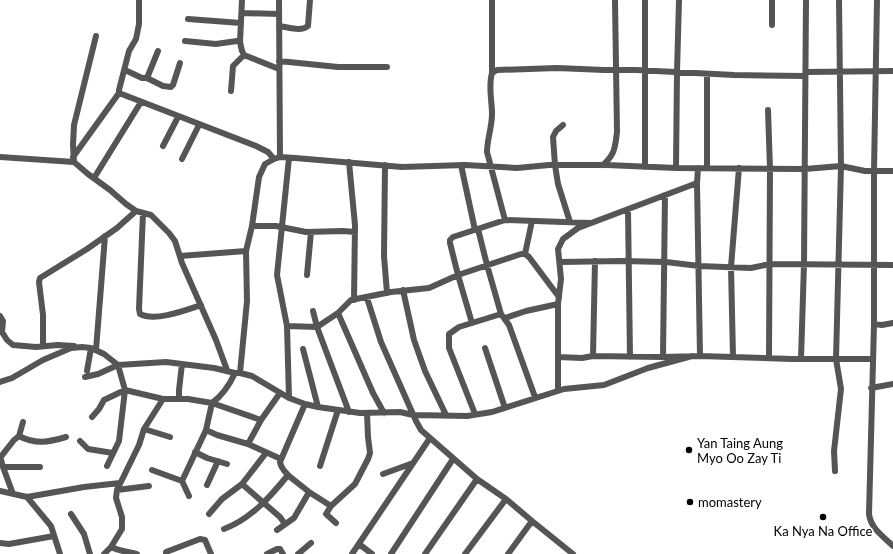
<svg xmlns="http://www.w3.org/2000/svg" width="893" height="554" viewBox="0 0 893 554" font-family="Lato,sans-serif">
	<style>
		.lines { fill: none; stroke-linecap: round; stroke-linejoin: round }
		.minor { stroke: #555; stroke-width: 6 }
		.poi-dot { fill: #000; stroke: #fff; stroke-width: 1.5 }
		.labels { text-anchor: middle; stroke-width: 3.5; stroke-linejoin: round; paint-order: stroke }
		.poi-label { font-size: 13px; fill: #000; stroke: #fff; text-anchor: start }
	</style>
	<rect width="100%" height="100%" fill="#fff"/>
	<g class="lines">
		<!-- minor -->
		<path class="minor" d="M139,0v24l-3,15 -7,12 -10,39v3l137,53 12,6 6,7
			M279,0l1,157
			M492,0v73
			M645,0v167
			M877,0l-3,171v153l-5,190c2,15 14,22 24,32
			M242,13l37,1
			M188,19l53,4
			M772,25v-25
			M279,26c9,1 22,6 29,0l2,-26
			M96,36l-22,89 -1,20 1,17 14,12 22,16 16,14 10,7 15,4 18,18 6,8 7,22 34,77 11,30
			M185,41l31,3 21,-3 3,1 2,9 2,4 35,14
			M240,42l2,-42
			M279,61l59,6h49
			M125,70l17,8h5l11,-27
			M806,72l87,-1
			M147,78l16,8 8,1 2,-2 7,-22
			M231,91l2,-25 11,-11
			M768,110l2,59 -1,189
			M563,125l-7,6 -3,6 2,28 3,19 12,38
			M163,146l15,-29
			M0,157l74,5
			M73,157l46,-64
			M289,158l-12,117 10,51 2,72
			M182,159l17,-34
			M349,162l6,63 -1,75
			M385,165l-1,91 3,37
			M461,165l14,65
			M603,165c12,-11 12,-17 14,-33l-2,-132
			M676,168l1,-96 2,-72
			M698,168l-1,15 3,173
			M707,168v-94
			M94,178l47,-76
			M628,210l2,147
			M143,213l-4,96 1,5c15,8 46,-4 61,-9
			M505,220l-18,-68c0,-12 5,-25 5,-38 0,-14 -4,-27 0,-41l5,-3 60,-2 47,2h32l98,5 71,1
			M252,226h24l30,6 37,-1 12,1
			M478,229l9,36 14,49 8,11 26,72
			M525,254l7,-33
			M180,256l66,-5
			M595,261l-2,95 70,1 37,-1 92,3h80
			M560,262l62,-1 44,1 33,4 52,2 19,-4 123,1
			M307,275l4,-43
			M403,290l11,50 11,31 21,44
			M367,298l14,44 35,79 5,9 56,49 29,20 26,22 41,33
			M313,311l4,16 32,85
			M338,313l35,80 11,20
			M0,316l3,5 -1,11 5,8 6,5 23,2 22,-2 16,1
			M505,318l21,-7 32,-7
			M472,323l-14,-48 -8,-32v-3l3,-3 52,-17 86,3
			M874,324l8,1 11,-2
			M287,326l30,1 21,-14 13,-13 40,-8 38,-4 29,-13 63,-21h4l4,3 30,40
			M43,346v-31l-4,-33 1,-4 47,-29 30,-21 19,-17
			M485,348l20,60
			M303,349l15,58
			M96,350l9,-114
			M558,357l24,1 11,-2
			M663,357l2,-162
			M733,357l-2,-90 8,-99
			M801,359l3,-95 2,-264
			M87,371l4,-23
			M240,373l7,-72 -1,-50 6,-25 7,-49 6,-13 9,-5 6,-2 15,1 107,9 63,-2 52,3 32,-3h58l69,3 129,1 36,-3 24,5h28
			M85,377l13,-3 20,-9 48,-3 48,6 21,5h5l12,3 37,22 16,6 13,3 42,6 40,-1 13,3 54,1 25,-4 72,-23 40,-4 44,-17 44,-12
			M0,382l12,-4 31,-18 28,-12 11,-1 9,1 13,6 14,11 7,25 -6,51 -12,25
			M871,388l22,-4
			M558,391v-87l3,-25 -3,-30 5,-10 15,-11 119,-45
			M179,399v-9l3,-26
			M475,414l-26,-66v-14l10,-7 42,-13
			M92,417l7,-8 5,-9 21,-10 38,9
			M144,429l26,8
			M206,430l11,5 31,9 33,15
			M19,436l4,-14
			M80,441l8,8 25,4
			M248,444l13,-24 19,-27
			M195,452l12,6 20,6
			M0,456l3,11 10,27
			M0,458l14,-18 5,-4c17,9 30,6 47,1
			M320,466l18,-56
			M3,467h37
			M152,470l30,11 7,15
			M835,471l-1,-20 7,-62 -5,-30 5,-193 -2,-166
			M383,474l30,-11
			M182,481l24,-51 6,-27c11,-8 17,-17 23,-30
			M242,484l38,33 5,7
			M207,485l11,-24
			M117,490l32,-4
			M0,491l27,6 57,-10 36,-4
			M309,492l22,14 24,-22 13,-25 2,-6 -2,-16 -1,-24
			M27,497l24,29 9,28
			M331,506l-5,8 10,9
			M71,514l13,20 6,20
			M209,514l13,-15 20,-15 24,-31
			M224,529c27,-10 47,-33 64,-54
			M277,530l17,-12 14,-24v-3c-9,-8 -26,-17 -28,-29l25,-58
			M0,543l9,1 45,-8
			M359,544l13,10
			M111,547c10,5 16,4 26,7
			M104,554l7,-7 11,-18v-12l-6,-19 1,-8 22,-45 5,-16 19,-30h25l24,4 49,17
			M166,554v-2l34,-13 5,1 6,14
			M267,554l10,-5h3l3,5
			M298,554l13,-11
			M352,554l78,-116
			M391,554l62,-95
			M425,554l52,-75
			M465,554l41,-55
			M508,554l24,-33"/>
	</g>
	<!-- markers -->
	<g class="poi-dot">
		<circle cx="689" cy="450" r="4"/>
		<circle cx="690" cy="502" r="4"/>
		<circle cx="823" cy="517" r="4"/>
	</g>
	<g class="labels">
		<!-- poi labels -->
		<g class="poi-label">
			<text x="697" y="448">Yan Taing Aung<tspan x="697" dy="15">Myo Oo Zay Ti</tspan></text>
			<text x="698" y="507">momastery</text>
			<text x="823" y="536" text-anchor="middle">Ka Nya Na Office</text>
		</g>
	</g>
</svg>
